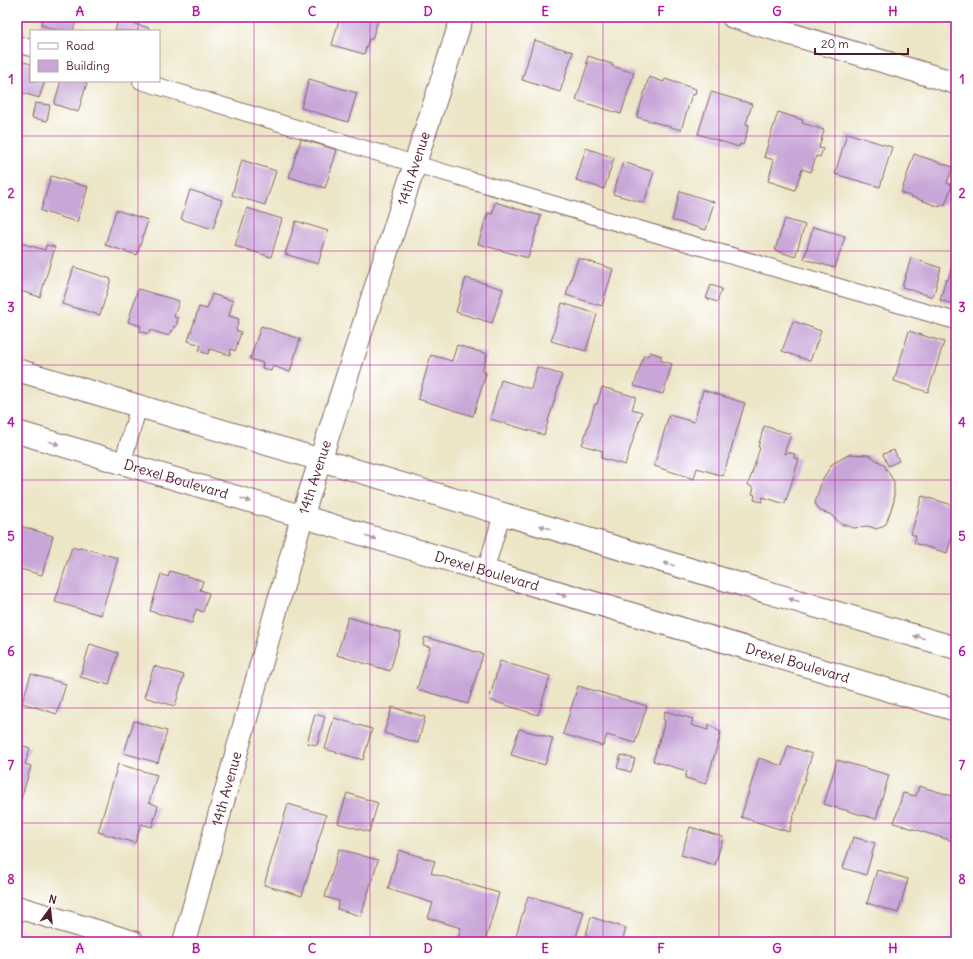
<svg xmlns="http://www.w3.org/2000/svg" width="973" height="959" viewBox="0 0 973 959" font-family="Delius,sans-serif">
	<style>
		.building { fill: #c8a7d8 }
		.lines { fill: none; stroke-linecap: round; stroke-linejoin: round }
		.service-casing { stroke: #836461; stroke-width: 18 }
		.minor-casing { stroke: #836461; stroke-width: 24 }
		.tertiary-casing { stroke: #836461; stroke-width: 24 }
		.service { stroke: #fff; stroke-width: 16 }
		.minor { stroke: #fff; stroke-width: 22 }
		.tertiary { stroke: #fff; stroke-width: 22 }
		.oneway { fill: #ae9aa0 }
		.grid { fill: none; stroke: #b5179e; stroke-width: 1; stroke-opacity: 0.55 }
		.labels { text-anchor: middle; stroke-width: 3; stroke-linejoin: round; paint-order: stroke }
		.street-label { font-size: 14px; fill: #4a1f2b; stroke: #fff }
		.neatline { fill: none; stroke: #b5179e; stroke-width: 1.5 }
		.grid-label { font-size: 13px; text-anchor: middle; font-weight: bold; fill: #b5179e }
	</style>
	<rect width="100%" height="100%" fill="#fff"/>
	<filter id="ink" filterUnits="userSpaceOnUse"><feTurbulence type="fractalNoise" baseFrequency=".025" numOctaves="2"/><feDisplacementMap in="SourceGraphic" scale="8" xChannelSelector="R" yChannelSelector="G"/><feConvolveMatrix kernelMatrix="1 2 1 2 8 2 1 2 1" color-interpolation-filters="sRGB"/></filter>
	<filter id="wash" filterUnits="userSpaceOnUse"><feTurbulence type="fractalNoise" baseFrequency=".012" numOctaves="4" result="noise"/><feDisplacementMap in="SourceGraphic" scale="16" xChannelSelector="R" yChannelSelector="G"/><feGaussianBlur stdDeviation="0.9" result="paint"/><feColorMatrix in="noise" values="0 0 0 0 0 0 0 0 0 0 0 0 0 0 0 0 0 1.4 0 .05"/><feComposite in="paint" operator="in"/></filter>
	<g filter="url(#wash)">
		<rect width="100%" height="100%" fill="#ece5c6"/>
		<g id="blocks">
			<!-- building -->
			<path class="building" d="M43,17h34l-4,14h-13l-19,-6z
				M340,17h39l-7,22h-3l-5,15 -32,-9z
				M118,19l31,9v3h-34z
				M534,40l39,12 -13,40 -38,-12z
				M588,56l24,8v2l22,7 -13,41 -45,-14 12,-37h-2z
				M17,60l14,4v17h14l-6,17 -19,-6 -3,8z
				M649,77l15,5 1,-3 31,10 -1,6 -3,-1 -11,36 -44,-13z
				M309,79l48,14 -9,29 -47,-14z
				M61,81h20l6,2 -9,29 -24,-8z
				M711,92l41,12 -6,20 3,1 -6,20 -3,-1 -1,3 -41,-13z
				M35,103l15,2 -3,16 -15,-3z
				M778,112l25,8 -1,3 22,7 -5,18 4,1 -3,8 -4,-1 -5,16 -9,-3 -7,21 -27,-9 6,-21 -10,-3z
				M847,133l45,14 -12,40 -45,-13z
				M301,139l36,11 -12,38 -36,-11z
				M586,148l28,10 -10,31 -28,-9z
				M914,154l39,13 -6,16 5,2 -7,20 -4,-1 -1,3 -39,-14z
				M242,160l34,11 -11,34 -33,-10z
				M623,162l31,10 -10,31 -31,-9z
				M51,176l37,11 -11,35 -36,-11z
				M190,190l32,10 -9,29 -32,-10z
				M680,191l34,11 -8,28 -34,-10z
				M495,202l46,14 -13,42 -50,-14 10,-31 4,1z
				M247,208l35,11 -11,38 -36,-11z
				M116,210l32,10 -11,35 -32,-10z
				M785,219l20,6 -10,32 -20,-7z
				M296,221l32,10 -10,33 -33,-10z
				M813,227l32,9 -10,32 -31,-9z
				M17,242l28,8 1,-5 9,2 -15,50 -23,-7z
				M578,258l35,11 -11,37 -36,-11z
				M911,258l30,10 -8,29 -31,-10z
				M952,266l4,1v38l-16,-5 6,-21 2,1z
				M74,267l37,12 -11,36 -38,-11z
				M466,278l37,11 -11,34 -36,-11z
				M711,285l11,4 -5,13 -11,-4z
				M138,289l41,12 -5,16 4,1 -2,9 -2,-1 -1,5 -2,-1 -2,6 -19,-6 -1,4 -9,-3 1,-5 -13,-4z
				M212,294l21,7 -4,15 10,3 -3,11 5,2 -6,19 -4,-2 -1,6 -20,-6 -2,5 -9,-3 2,-6 -13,-4 11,-34 8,2z
				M562,303l35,11 -11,37 -35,-10z
				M793,321l28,10 -11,30 -28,-10z
				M261,326l39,13 -10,33 -17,-6 -2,5 -9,-3 1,-5 -13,-4z
				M909,331l35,11 -16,50 -34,-11z
				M457,345l30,9 -5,17 4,2 -13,43 -55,-17 13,-44 21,6z
				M650,352l12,4 -2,4 12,4 -9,30 -29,-8 10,-31 4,1z
				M537,367l25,8 -18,60 -54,-16 11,-39 30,9z
				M602,387l34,10 -4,12 10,3 -17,53 -24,-7 2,-7 -21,-6 13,-41h2z
				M703,390l42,13 -22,73 -26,-8 -3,11 -40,-13 15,-51 25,7z
				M764,426l27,8 -7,20h2l1,-2 8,2 -1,4 5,1 -14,45 -22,-7 -1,5 -8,-2 1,-5 -3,-1 2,-6 -6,-3 12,-37 -2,-1z
				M894,450l5,11 -11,5 -5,-12z
				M850,454l19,1 15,10 10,17v19l-8,23 -9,5 -10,-3 -13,2 -13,-4 -11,-10 -10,-3 -5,-8 7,-23 10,-16z
				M922,496l34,10v18l-9,29 -33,-10 2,-7 -5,-2z
				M17,525l36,11 -11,39 -25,-7z
				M72,547l7,2 1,-2 38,11 -17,57 -46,-13z
				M170,571l33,10 -3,9 9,3 -6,19 -7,-3 -4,14 -42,-12 11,-37 7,3z
				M348,617l53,16 -11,38 -53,-16z
				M425,637l58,17 -15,50 -51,-15 13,-42 -7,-2z
				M90,644l28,9 -9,32 -29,-8z
				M500,661l50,15 -12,39 -49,-15z
				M154,666l30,9 -9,31 -31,-9z
				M31,674l35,10 -9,30 -35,-11z
				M578,686l69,20 -12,37 -28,-8 -4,11 -40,-12z
				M392,707l33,10 -7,26 -34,-10z
				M665,711l28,8 -2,6 17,5 1,-6 12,9 -15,51 -21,-6 2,-7 -34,-10 12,-40 -2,-2z
				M315,714l10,3 -8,28 -10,-2z
				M334,718l38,11 -9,31 -38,-11z
				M134,721l33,10 -9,32 -34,-10z
				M519,729l34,9 -8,27 -34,-10z
				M17,744l13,4 -5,16 6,2 -12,40 -2,-1z
				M788,746l24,8 -23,78 -48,-15 18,-59 23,8z
				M621,755l14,4 -4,13 -14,-4z
				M837,760l52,15 -13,44 -52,-15z
				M118,764l39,11 -8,27 9,4 -6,21 -11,-3 -6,19 -37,-11z
				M919,786l37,11v45l-62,-19 9,-30 13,3z
				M347,793l31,10 -9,29 -31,-9z
				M288,804l38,11 -24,81 -38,-11z
				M690,827l33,10 -8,28 -34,-10z
				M853,837l22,6 -9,32 -23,-7z
				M339,849l39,11 -17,56 -24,-7 2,-8 -14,-4z
				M399,850l36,11 -4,12 68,20 -14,49h-18l-9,-3 3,-11 -33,-10 5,-15 -45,-14z
				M877,870l31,9 -10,34 -31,-10z
				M528,896l56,16 -9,28 5,2h-66z
				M591,917l35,11 -4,14h-38z"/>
		</g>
	</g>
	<g filter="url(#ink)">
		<use href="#blocks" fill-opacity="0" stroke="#836461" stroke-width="1"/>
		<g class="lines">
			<!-- service casing -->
			<g class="service-casing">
				<path id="service" d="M17,44l14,4
					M141,81l274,83 541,157
					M122,464l17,-58
					M485,572l17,-58"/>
			</g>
			<!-- minor casing -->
			<g class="minor-casing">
				<g id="minor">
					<path d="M733,17l223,66"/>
					<path d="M17,907l116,35"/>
					<path id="s1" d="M184,942l118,-425 160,-500"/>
				</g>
			</g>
			<!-- tertiary casing -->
			<g class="tertiary-casing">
				<g id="tertiary">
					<path d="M17,370l939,278"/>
					<path id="s2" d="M17,432l939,278"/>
				</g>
			</g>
			<!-- service -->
			<use href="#service" class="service"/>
			<!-- minor -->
			<use href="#minor" class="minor"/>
			<!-- tertiary -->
			<use href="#tertiary" class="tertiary"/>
		</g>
		<!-- one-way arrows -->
		<defs><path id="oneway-solid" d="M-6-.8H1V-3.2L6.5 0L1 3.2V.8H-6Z"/></defs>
		<g class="oneway">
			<use href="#oneway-solid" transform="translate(54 443) rotate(17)"/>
			<use href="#oneway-solid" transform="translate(246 500) rotate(17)"/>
			<use href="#oneway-solid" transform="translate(545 527) rotate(-164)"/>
			<use href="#oneway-solid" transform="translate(371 538) rotate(17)"/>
			<use href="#oneway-solid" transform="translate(669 564) rotate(-164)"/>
			<use href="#oneway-solid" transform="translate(562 595) rotate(16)"/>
			<use href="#oneway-solid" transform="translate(794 600) rotate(-164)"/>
			<use href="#oneway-solid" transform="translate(919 637) rotate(-164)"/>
		</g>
	</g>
	<!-- grid -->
	<path class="grid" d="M138,17v14M254,17v925M370,17v925M486,17v925M603,17v925M719,17v925M835,17v925M138,81v861M17,136h939M17,251h939M17,365h939M17,480h939M17,594h939M17,708h939M17,823h939"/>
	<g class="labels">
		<!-- street labels -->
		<g class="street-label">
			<text dy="5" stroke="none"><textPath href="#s1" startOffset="807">14th Avenue</textPath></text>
			<text dy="5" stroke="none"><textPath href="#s1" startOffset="483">14th Avenue</textPath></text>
			<text dy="5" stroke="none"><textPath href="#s2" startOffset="166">Drexel Boulevard</textPath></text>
			<text dy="5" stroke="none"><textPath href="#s2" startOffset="490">Drexel Boulevard</textPath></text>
			<text dy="5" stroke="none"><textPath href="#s2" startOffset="814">Drexel Boulevard</textPath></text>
			<text dy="5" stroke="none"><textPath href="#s1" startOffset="159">14th Avenue</textPath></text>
		</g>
	</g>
	<!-- margin -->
	<rect width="973" height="959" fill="none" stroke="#fff" stroke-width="44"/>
	<!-- legend -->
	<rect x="30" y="30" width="130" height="52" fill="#ffffff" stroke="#b7a5aa"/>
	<rect x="38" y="43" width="20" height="6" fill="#ffffff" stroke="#b7a5aa"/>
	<text x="66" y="50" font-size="12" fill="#4a1f2b">Road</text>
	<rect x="38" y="60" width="20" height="12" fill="#c8a7d8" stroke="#b7a5aa"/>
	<text x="66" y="70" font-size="12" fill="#4a1f2b">Building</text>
	<!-- north arrow -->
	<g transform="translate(50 909) rotate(15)" stroke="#ffffff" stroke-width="3" paint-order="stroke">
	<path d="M0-3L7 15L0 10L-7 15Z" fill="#4a1f2b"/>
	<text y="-6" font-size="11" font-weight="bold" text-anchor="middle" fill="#4a1f2b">N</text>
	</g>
	<!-- scale -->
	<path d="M815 48v6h93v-6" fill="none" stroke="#4a1f2b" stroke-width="2"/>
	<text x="821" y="48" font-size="12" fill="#4a1f2b" stroke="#ffffff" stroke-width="3" paint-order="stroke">20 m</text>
	<rect x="22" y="22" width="929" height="915" class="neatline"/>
	<g class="grid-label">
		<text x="80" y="16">A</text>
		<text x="196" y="16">B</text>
		<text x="312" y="16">C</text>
		<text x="428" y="16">D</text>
		<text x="545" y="16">E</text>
		<text x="661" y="16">F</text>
		<text x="777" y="16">G</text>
		<text x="893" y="16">H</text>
		<text x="11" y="84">1</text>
		<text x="962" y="84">1</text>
		<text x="11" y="198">2</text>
		<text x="962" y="198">2</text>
		<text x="11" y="312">3</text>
		<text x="962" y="312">3</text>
		<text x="11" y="427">4</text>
		<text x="962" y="427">4</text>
		<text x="11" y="541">5</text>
		<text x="962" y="541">5</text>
		<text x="11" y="656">6</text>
		<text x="962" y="656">6</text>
		<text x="11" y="770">7</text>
		<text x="962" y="770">7</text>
		<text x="11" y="884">8</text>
		<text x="962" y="884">8</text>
		<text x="80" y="953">A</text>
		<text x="196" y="953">B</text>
		<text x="312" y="953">C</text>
		<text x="428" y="953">D</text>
		<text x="545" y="953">E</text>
		<text x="661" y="953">F</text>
		<text x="777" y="953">G</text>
		<text x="893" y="953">H</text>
	</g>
</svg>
